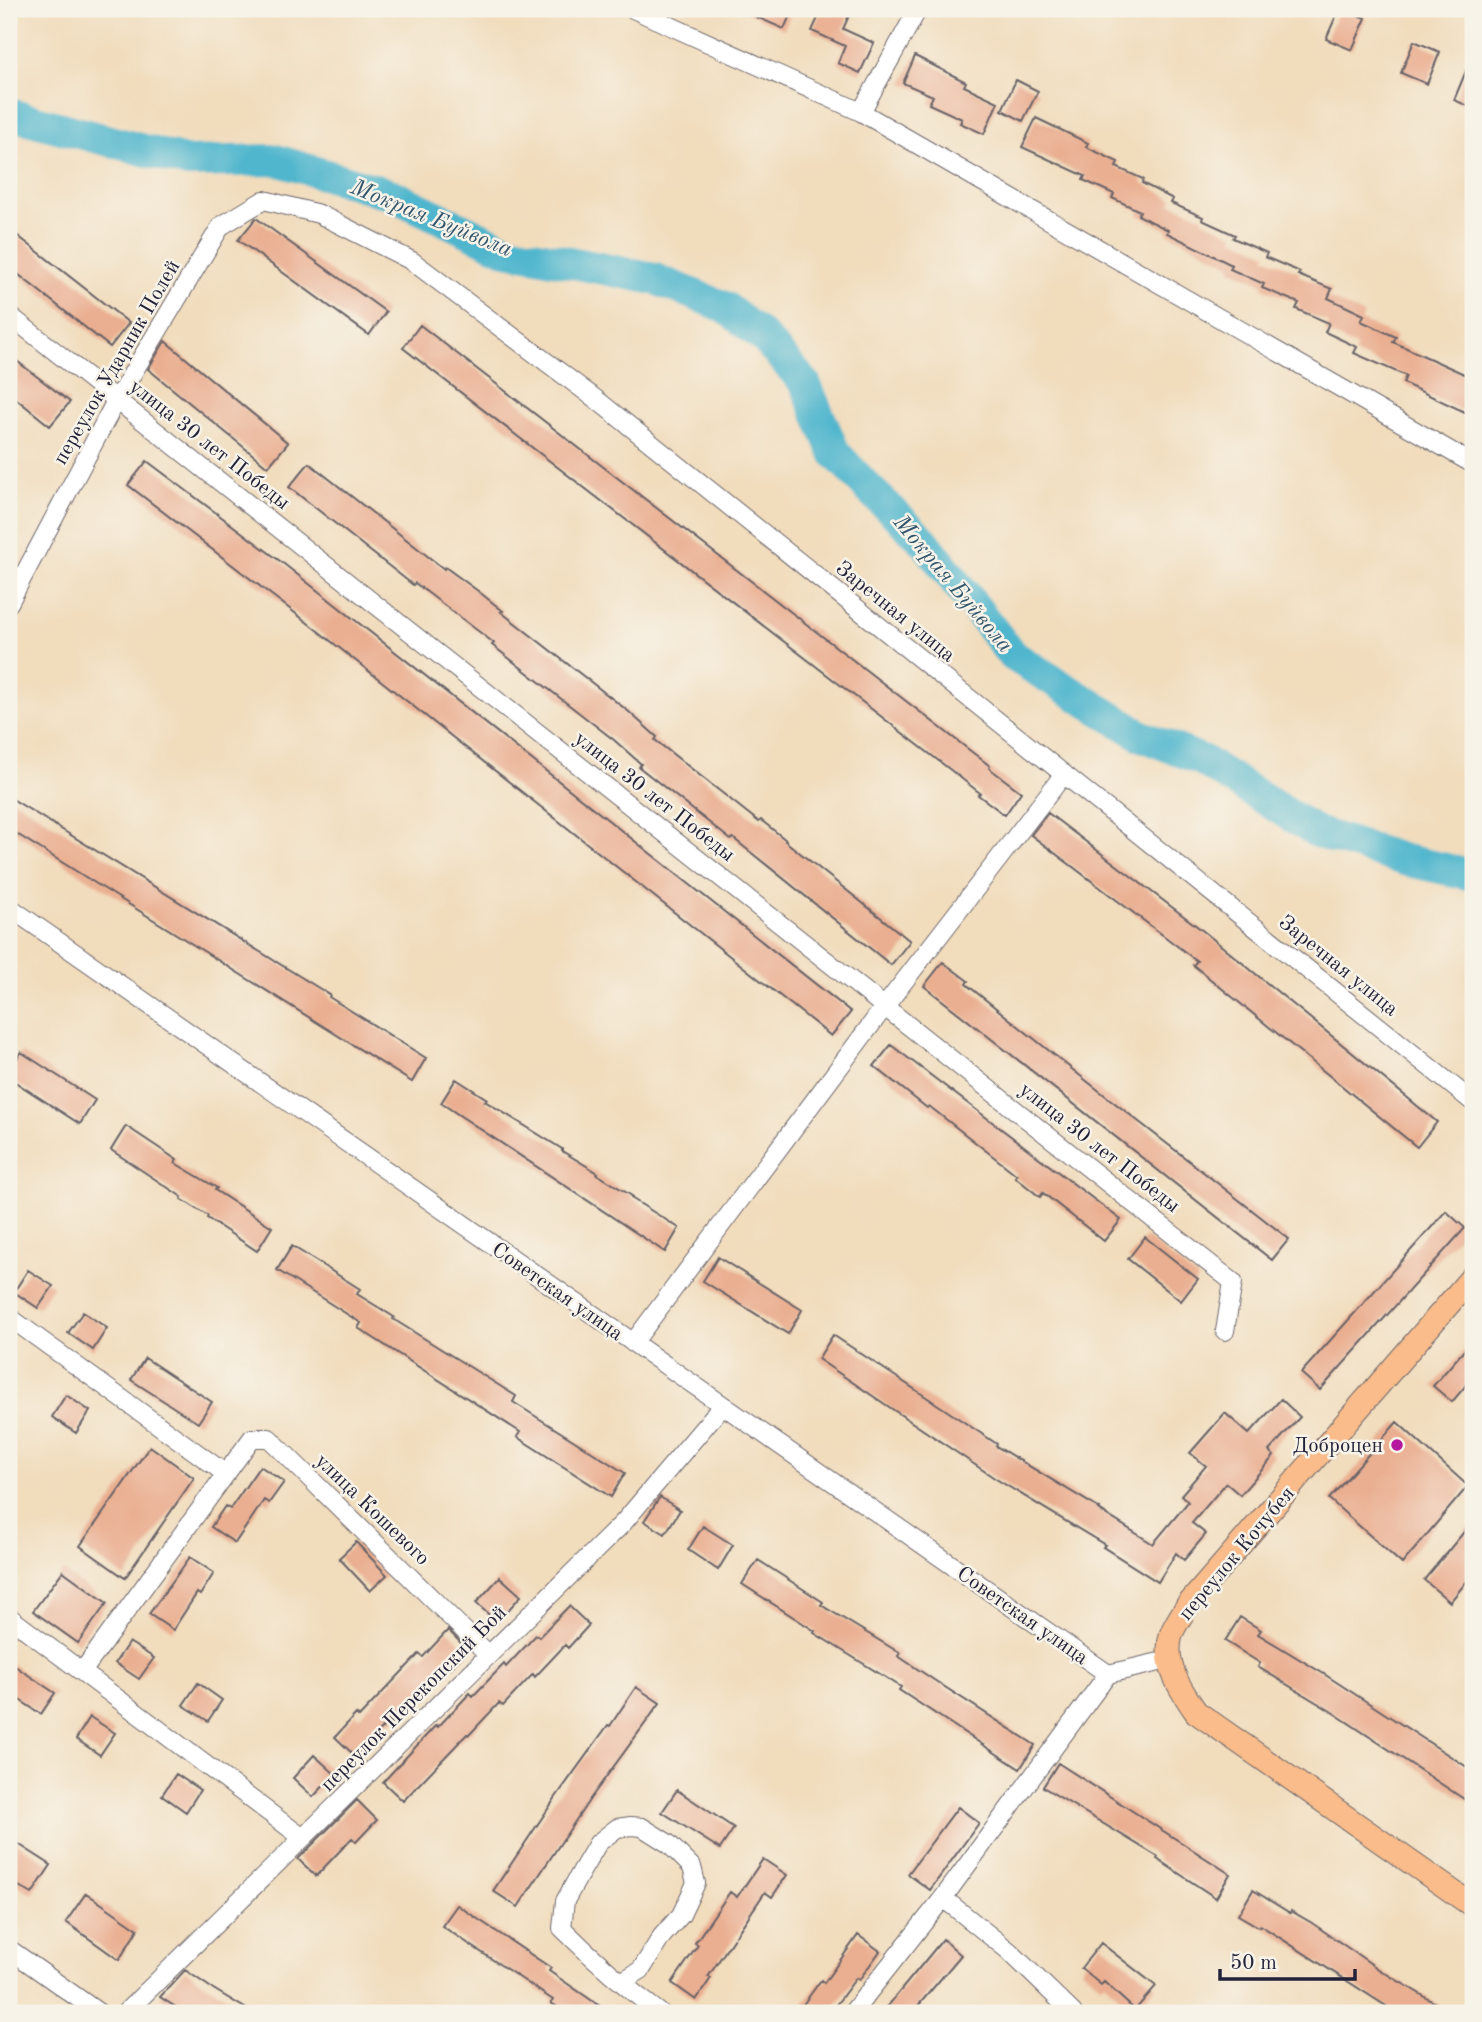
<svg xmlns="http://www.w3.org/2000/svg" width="1482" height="2022" viewBox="0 0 1482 2022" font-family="'Old Standard TT',serif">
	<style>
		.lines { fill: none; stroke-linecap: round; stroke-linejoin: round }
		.river { stroke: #4fb6cd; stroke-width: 32 }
		.building { fill: #eaae90 }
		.minor-casing { stroke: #6a6368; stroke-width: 20 }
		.major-casing { stroke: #6a6368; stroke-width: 25 }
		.minor { stroke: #fff; stroke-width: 18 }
		.major { stroke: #f9bc8a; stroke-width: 23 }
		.poi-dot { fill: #b5179e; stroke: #f7f3e8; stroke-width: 2.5 }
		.labels { text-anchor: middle; stroke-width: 5; stroke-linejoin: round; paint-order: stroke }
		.street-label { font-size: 21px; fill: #22223b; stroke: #f7f3e8 }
		.poi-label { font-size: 21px; fill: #22223b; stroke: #f7f3e8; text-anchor: end }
		.water-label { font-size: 23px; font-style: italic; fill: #32566e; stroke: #f7f3e8 }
	</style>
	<rect width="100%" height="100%" fill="#f7f3e8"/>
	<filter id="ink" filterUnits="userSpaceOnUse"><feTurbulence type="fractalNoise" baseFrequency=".0143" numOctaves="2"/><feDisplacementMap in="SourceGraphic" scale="14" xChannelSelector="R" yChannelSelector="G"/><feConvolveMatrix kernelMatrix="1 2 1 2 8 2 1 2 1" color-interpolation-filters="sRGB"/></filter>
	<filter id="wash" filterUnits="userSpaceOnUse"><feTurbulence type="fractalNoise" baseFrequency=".00686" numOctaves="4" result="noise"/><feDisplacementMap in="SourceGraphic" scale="28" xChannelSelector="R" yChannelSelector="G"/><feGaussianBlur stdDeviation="1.57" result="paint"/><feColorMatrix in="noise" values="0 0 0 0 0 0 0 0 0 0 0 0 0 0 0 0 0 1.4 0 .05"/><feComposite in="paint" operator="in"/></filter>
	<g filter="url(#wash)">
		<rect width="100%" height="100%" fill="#f1dcbc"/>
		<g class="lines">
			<!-- river -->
			<path class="river" d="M9,114l179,48 88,-2 114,34 117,56 148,29 70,28 38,30 42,46 30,70 35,37 54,51 88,114 130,81 60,24 114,72 88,28 69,15"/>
		</g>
		<g id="blocks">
			<!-- building -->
			<path class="building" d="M738,9h55l-9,20z
				M822,9h30l-9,20 31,14 -14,30 -22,-10 7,-17 -33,-15z
				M1339,9l27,9 -14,32 -26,-11z
				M1414,41l26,11 -13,32 -26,-11z
				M1473,54v54l-19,-8z
				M915,56l51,26 -2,4 34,16 -14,32 -24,-11 2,-4 -33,-15 4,-8 -30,-13z
				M1016,80l22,11 -15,30 -21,-11z
				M1036,118l52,25 -2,4 32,15 -2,5 27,12 -1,4 31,16 -2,4 32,14 -1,3 33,15 -2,3 34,15 -2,4 35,15 -2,3 34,14 -4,9 36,17 -3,6 35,16 -3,5 80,36v38l-70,-33 3,-7 -52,-23 3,-6 -32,-15 4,-9 -33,-14 3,-6 -37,-15 2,-4 -34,-15 2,-4 -65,-32 1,-3 -30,-15 2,-4 -28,-13 2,-4 -31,-14 2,-4 -63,-29z
				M256,218l130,94 -17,23 -131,-95z
				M9,229l120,94 -19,24 -101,-80z
				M420,325l570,441 -1,2 32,24 -16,23 -27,-20 2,-2 -32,-25 -545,-420z
				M165,341l123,102 -20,24 -120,-98z
				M9,355l61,47 -20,24 -41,-33z
				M147,461l137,103 567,448 -20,24 -532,-420 -171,-131z
				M309,463l135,106 1,-2 33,24 25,20 -2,1 127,99 29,26 -2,3 104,82 2,-2 25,20 -1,1 125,100 -19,24 -158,-127 -2,2 -92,-73 2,-3 -27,-24 -122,-95 2,-2 -79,-60 -2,2 -124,-98z
				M9,797l321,198 -1,2 97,61 -14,24 -403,-253z
				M1048,813l154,117 235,192 -20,25 -224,-182 4,-4 -166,-126z
				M943,962l25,19 -2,3 122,98 201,157 -17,21 -348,-274z
				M891,1045l230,175 -17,21 -61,-48 -3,4 -25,-20 2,-2 -88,-69 -2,2 -53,-42z
				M21,1052l74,48 -15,24 -71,-46v-6z
				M456,1079l31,20 -2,2 77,48v2l36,22 -1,1 35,22 -1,2 48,30 -14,24 -224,-149z
				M126,1126l51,34 -2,3 42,25 -2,2 57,37 -15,24 -50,-33 1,-2 -27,-17 1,-2 -71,-47z
				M1446,1211l19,17 -145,162 -19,-17z
				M1145,1237l53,42 -17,22 -53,-42z
				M292,1246l68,43 -3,5 37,23 -1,2 123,77 -3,6 112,71 -14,24 -94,-60 3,-5 -162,-104 3,-5 -84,-53z
				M718,1257l84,53 -14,24 -85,-53z
				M28,1270l25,16 -15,22 -24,-16z
				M83,1312l24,16 -14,22 -25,-17z
				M833,1335l164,109 -1,2 104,63 -1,1 54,34 35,-42 -7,-7 25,-29 -16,-13 35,-40 24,21 32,-35 19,18 -31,34 5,5 -34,39 -14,-12 -34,40 14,11 -22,26 -8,-7 -18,29 -55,-35 2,-2 -109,-66 -178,-120z
				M1473,1340v37l-21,25 -19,-16z
				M145,1358l67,44 -14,21 -67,-43z
				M66,1395l24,16 -14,22 -24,-16z
				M1397,1422l71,64 -66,78 -73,-65z
				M150,1446l44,32 -69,100 -45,-32z
				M260,1466l24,16 -15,21 -5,-3 -29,43 -24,-16 14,-21 5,3z
				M660,1497l20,13 -15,24 -21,-13z
				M1473,1521v53l-23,28 -26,-22z
				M703,1526l30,19 -15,25 -30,-20z
				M356,1542l31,33 -17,16 -31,-33z
				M190,1557l24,16 -14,22 -3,-2 -24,37 -24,-16z
				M758,1560l65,42 -2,3 79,48 -2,3 36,24 101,65 -15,24 -121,-79 2,-3 -87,-54 1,-2 -73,-47z
				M63,1571l44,32 -29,40 -45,-32z
				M500,1577l21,19 -24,26 -21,-19z
				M569,1606l20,19 -21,23 -3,-3 -30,32 -2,-3 -30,32 -4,-3 -30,32 -2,-1 -64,67 -20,-19 53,-57 2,2 32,-34 3,3 31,-32 2,3 30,-32 3,2z
				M1240,1617l21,13 -3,4 66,40 149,97v34l-144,-95 -71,-43 2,-4 -35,-22z
				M448,1630l20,20 -18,19 -3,-4 -56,58 -2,-2 -34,35 -20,-19 21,-23 3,3 60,-63 4,3z
				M129,1642l25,16 -15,21 -24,-16z
				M9,1662l46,31 -14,21 -32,-21z
				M198,1683l24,17 -14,21 -25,-16z
				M636,1687l24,16 -70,96 -72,108 -25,-16 63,-94 52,-72 2,1z
				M90,1717l25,16 -15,22 -24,-16z
				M314,1755l21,19 -22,23 -20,-19z
				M1058,1763l172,111 -14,24 -59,-39 1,-2 -115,-70z
				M176,1774l24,16 -14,22 -24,-17z
				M677,1790l57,38 -14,21 -58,-37z
				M357,1800l20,20 -21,22 -4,-4 -36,38 -18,-17z
				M958,1807l21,16 -49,67 -22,-16z
				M9,1838l42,27 -19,29 -23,-14z
				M763,1859l24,16 -15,22 -7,-5 -57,85 3,1 -15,22 -24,-17 26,-38 -3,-2 35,-51 7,5z
				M1253,1890l37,23 1,-2 21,12 68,47 72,43h-55l-137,-88 -1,2 -21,-12z
				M86,1893l52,36 -19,31 -53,-38z
				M457,1905l94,63 -2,3 61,42h-43l-16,-10 2,-3 -111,-74z
				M858,1935l22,16 -21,29 -3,-2 -26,35h-33l24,-33 3,3z
				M943,1939l18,16 -49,58h-30z
				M1101,1943l55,43 -21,24 -31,-28 -3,3 -20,-17z
				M185,1970l25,17 43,26h-68l-25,-16z"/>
		</g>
	</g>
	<g filter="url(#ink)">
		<use href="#blocks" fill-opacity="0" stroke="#6a6368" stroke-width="2"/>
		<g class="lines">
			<!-- minor casing -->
			<g class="minor-casing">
				<path id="minor" d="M633,9l228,103 612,352
					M861,112l57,-103
					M9,315l1224,967 -8,49
					M9,603l108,-204 104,-173 43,-26 55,14 93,47 185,139 876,702
					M9,907l1099,767
					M9,1317l217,157
					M633,1343l252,-337 179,-232
					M9,1617l294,221
					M82,1672l170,-234h17l220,217
					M943,1898l66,53 64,62
					M9,1949l90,64
					M621,1982l20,-12 21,-34 19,-21 15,-32 -4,-16 -23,-23 -27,-17 -11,-1 -14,2 -19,15 -17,29 -16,29 -3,27c31,31 63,59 98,85
					M125,2013l498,-490 99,-117
					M852,2013l91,-115 165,-224 60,-14"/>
			</g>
			<!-- major casing -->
			<g class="major-casing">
				<path id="major" d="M1473,1276l-286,330c-5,9 -13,19 -16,29 -8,29 9,54 25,77l277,194"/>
			</g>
			<!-- minor -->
			<use href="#minor" class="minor"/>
			<!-- major -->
			<use href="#major" class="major"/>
		</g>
	</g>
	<!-- markers -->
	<circle class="poi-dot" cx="1397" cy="1445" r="7"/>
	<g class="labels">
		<!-- street labels -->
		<g class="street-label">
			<text transform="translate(116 362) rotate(-60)" y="7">переулок Ударник Полей</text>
			<text transform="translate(210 444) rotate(38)" y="7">улица 30 лет Победы</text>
			<text transform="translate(896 611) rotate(39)" y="7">Заречная улица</text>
			<text transform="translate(655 796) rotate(38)" y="7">улица 30 лет Победы</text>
			<text transform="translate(1339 965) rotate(39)" y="7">Заречная улица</text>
			<text transform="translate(1100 1147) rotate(38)" y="7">улица 30 лет Победы</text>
			<text transform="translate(558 1291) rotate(35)" y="7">Советская улица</text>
			<text transform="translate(373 1509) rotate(44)" y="7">улица Кошевого</text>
			<text transform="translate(1236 1553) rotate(-50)" y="7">переулок Кочубея</text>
			<text transform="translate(1023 1615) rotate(35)" y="7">Советская улица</text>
			<text transform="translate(413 1698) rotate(-45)" y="7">переулок Перекопский Бой</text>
		</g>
		<!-- poi labels -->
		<g class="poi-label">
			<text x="1383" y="1452">Доброцен</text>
		</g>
		<!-- water labels -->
		<g class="water-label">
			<text transform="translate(432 217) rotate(22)" y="8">Мокрая Буйвола</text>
			<text transform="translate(954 583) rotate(50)" y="8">Мокрая Буйвола</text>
		</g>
	</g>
	<!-- margin -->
	<rect width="1482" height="2022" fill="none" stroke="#f7f3e8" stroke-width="35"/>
	<!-- scale -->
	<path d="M1220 1969v10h135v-10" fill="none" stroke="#22223b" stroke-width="3.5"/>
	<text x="1230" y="1969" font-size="21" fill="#22223b" stroke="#f7f3e8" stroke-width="5" paint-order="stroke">50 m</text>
</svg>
